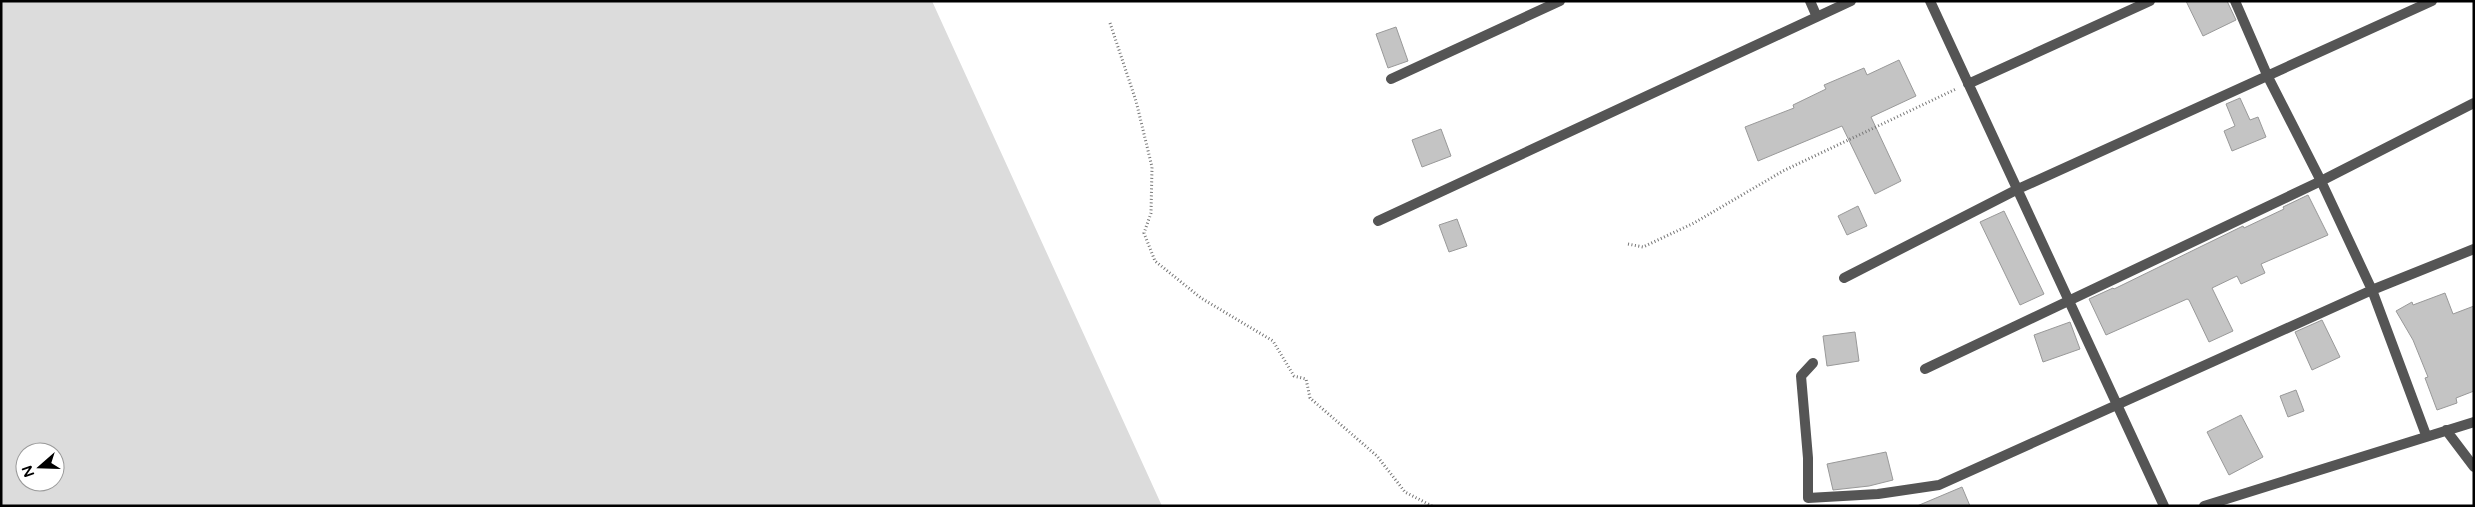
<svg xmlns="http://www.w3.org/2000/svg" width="2475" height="507" viewBox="0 0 2475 507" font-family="'Varela Round',sans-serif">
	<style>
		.green { fill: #dcdcdc; fill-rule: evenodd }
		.building { fill: #c4c4c4; stroke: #999 }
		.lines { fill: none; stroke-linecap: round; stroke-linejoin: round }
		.path { stroke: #777; stroke-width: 3; stroke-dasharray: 1 2.5; stroke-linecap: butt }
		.street { stroke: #555; stroke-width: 10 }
	</style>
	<rect width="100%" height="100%" fill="#fff"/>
	<!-- green -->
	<path class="green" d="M1,1h931l230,505h-1161zM25,452h30v30h-30z"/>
	<!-- building -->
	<path class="building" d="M2186,1h41l9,19 -33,16z
		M1396,27l12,34 -20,7 -12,-34z
		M1899,60l17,36 -45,21 30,64 -26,13 -33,-68 -84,35 -13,-34 49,-19 -1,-3 33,-16 -2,-4 40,-17 3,7z
		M2240,98l10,22 8,-3 8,20 -34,14 -8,-20 11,-5 -9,-22z
		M1441,129l10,27 -29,11 -10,-27z
		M2308,195l20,40 -67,29 4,9 -24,11 -4,-8 -25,12 21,43 -24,11 -20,-42 -2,-1 -81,36 -17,-36 24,-11 1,1 129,-63 1,2 40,-19 -1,-2z
		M1858,206l9,20 -20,9 -9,-19z
		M2004,211l40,83 -24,11 -40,-83z
		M1457,219l10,27 -18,6 -10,-27z
		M2445,293l8,21 21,-8v85l-18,7 1,5 -20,7 -12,-32 3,-1 -15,-37 -17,-29 16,-9 1,3z
		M2322,320l18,37 -28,13 -17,-38z
		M2070,322l10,27 -37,13 -9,-27z
		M1855,332l4,29 -32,5 -4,-30z
		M2296,390l8,21 -16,6 -8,-21z
		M2241,415l22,42 -34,18 -22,-43z
		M1886,452l7,28 -24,6 -36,4 -6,-26z
		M1962,487l8,19h-53z"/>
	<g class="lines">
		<!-- path -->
		<path class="path" d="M1110,23l26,78 16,66 -1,46 -7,20 11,28 46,37 72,43 21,35 12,3 4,19 67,58 28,36 27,14
			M1628,244l15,3 51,-24 89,-52 173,-82"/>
		<!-- street -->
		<path class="street" d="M1810,1l7,16
			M1930,1l234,505
			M2235,1l33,76 53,104 51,109 54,145
			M1391,79l169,-78
			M1968,84l182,-83
			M1378,221l473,-220
			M1844,278l174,-89 414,-188
			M1813,363l-12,13 7,82v40l70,-4 61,-9 433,-195 102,-41
			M1925,369l396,-188 153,-78
			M2446,430l28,37
			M2204,506l270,-84"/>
	</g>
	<!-- border -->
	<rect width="2475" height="507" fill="none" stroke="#000000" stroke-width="5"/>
	<!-- north arrow -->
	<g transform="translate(40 467) rotate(250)"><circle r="24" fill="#ffffff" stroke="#999999"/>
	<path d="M0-4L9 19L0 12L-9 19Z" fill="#000000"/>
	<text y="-8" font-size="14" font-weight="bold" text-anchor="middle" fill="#000000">N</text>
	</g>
</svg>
